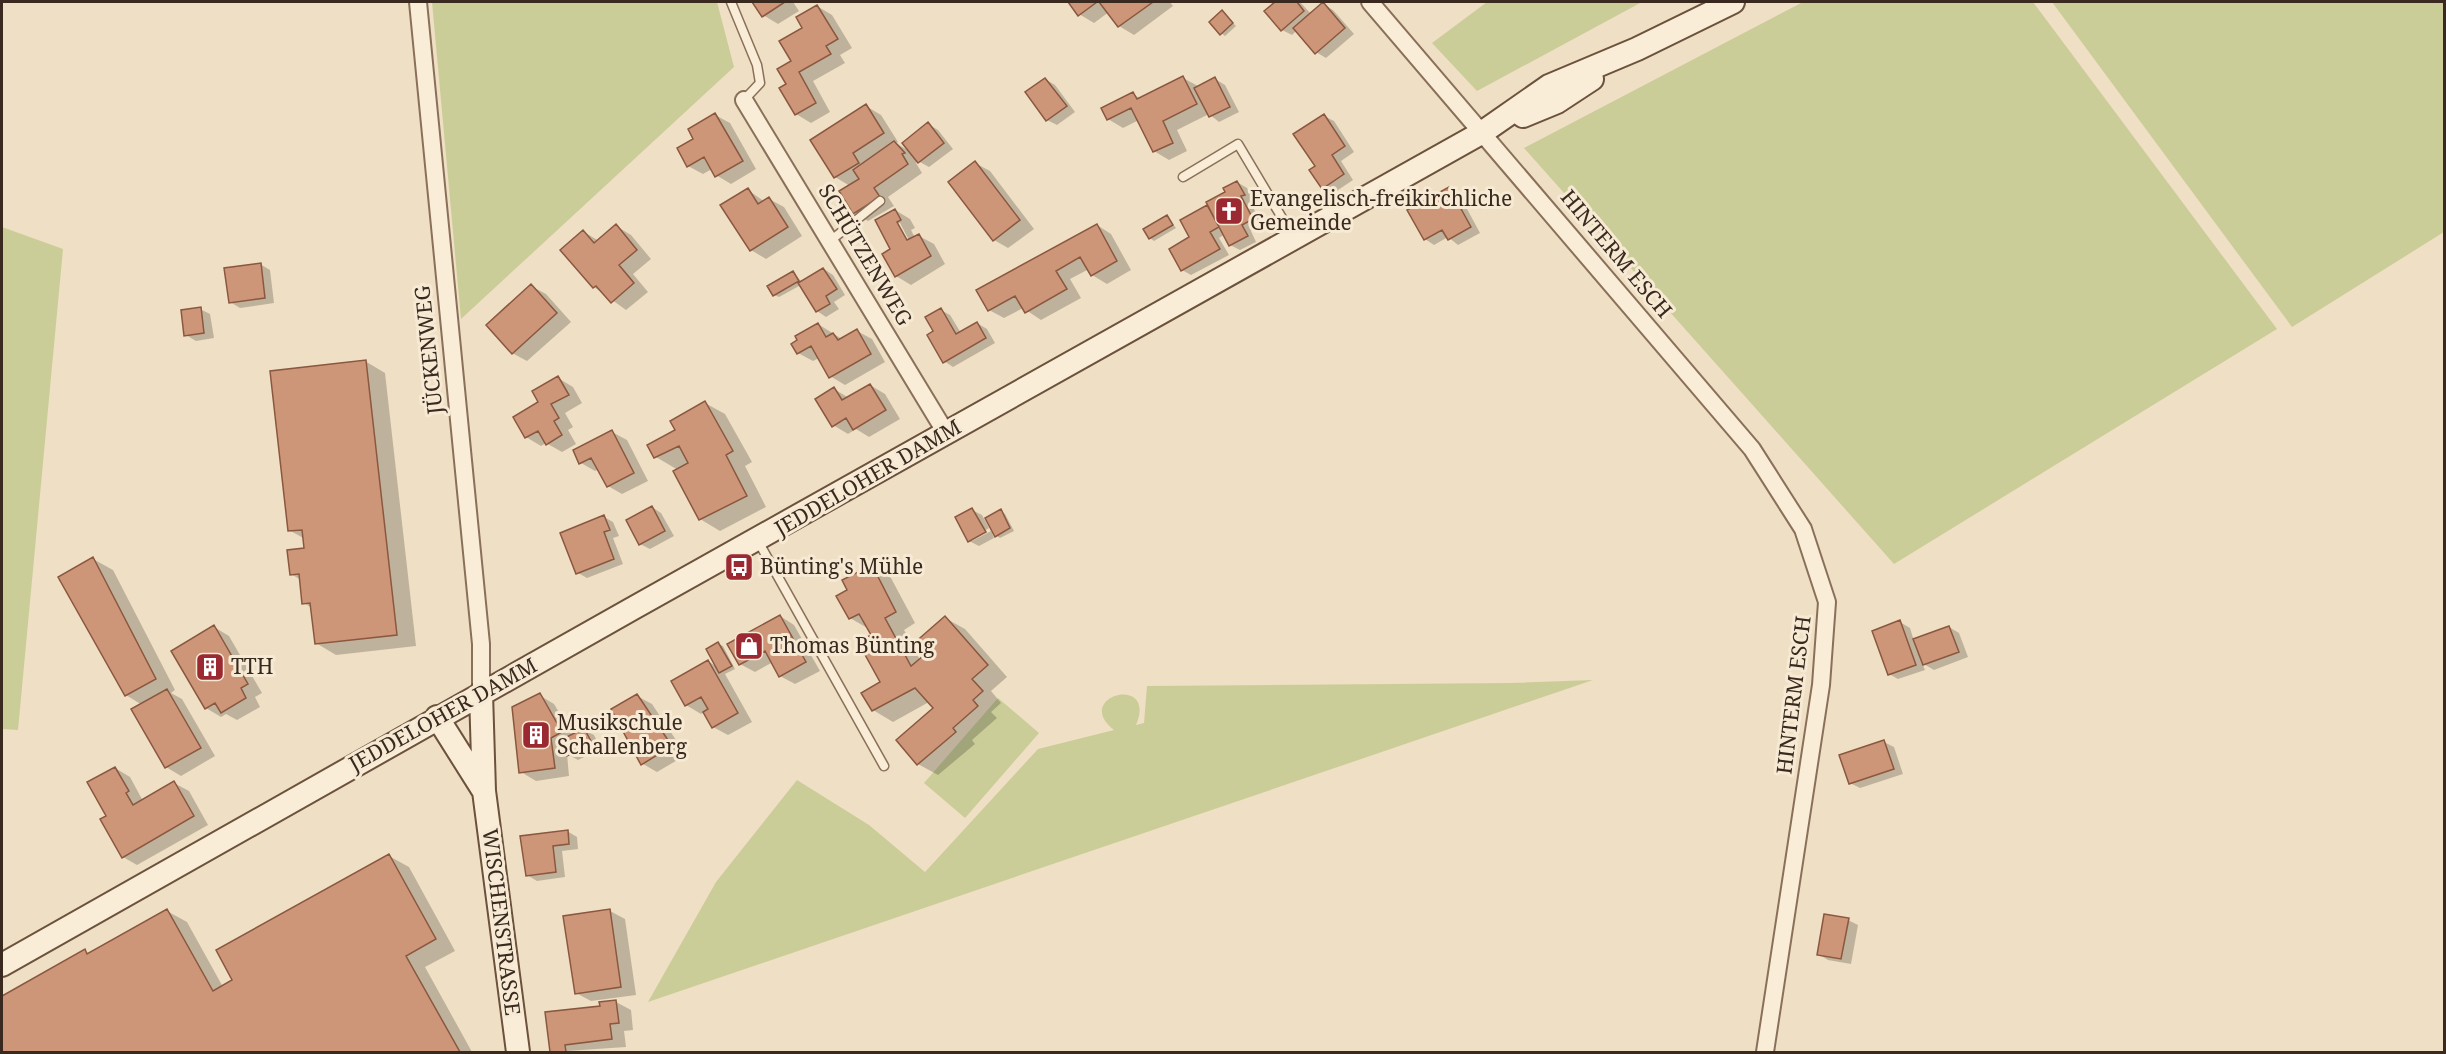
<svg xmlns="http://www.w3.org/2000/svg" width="2446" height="1054" viewBox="0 0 2446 1054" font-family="'Noto Serif',serif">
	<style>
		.green { fill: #cbcd98 }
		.shadow { fill: #0003; fill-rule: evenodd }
		.building { fill: #ce9679; stroke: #8a573f; stroke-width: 1.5 }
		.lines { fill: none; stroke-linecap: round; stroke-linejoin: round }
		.lane-casing { stroke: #8a705a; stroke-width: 11 }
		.street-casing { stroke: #8a705a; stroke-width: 20 }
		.secondary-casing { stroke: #6c513d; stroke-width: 26 }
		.lane { stroke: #f9edd8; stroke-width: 8 }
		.street { stroke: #f9edd8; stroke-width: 16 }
		.secondary { stroke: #f9edd8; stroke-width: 22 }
		.labels { text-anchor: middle; stroke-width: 6; stroke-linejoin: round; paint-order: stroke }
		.poi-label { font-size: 21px; fill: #3a291e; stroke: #f6ead4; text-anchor: start }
		.street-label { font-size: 21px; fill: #3a291e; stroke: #f6ead4 }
	</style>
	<rect width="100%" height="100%" fill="#efdfc4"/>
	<!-- green -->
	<path class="green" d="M432,2h285l17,65 -273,252z
		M1487,2h155l-165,89 -45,-48z
		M1803,2h230l244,327 -383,235 -370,-416z
		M2052,2h392v230l-152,95z
		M2,227l61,22 -45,481 -16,-1z
		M1593,680l-945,322 68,-120 81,-102 72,45 56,47 113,-123 76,-19c-43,-34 44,-57 22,-5l8,-2 3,-37 364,-3z
		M998,698l41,35 -74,85 -41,-35z"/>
	<!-- shadow -->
	<path class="shadow" d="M754,2h39l6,9 -21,13 -15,-9z
		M1070,2h100l3,4 -39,29 -15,-9 -10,-14 -15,11 -15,-9z
		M1277,2h23l11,12 12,-10 10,6 21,24 -28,24 -10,-6 -19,-22 -5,5 -10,-5 -16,-19z
		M817,6l15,9 20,33 -12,7 5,8 -32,18 17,31 -19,11 -15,-9 -8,-29 16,-56z
		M1222,12l14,14 -11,10 -4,-3z
		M1183,78l15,8 17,-7 10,6 14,27 -20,10 -10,-8 -32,16 10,21 -18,9 -15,-9 -15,-31 -16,8 -15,-9 25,-25 8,5z
		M1045,79l10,6 20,27 -18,13 -10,-5z
		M866,106l15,9 17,27 -2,1 16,10 16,-29 10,6 15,19 -24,18 -11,-6 -2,2 6,10 -34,24 6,9 -26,15 -14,-9 -4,-26 -15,-9z
		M715,115l15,8 26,46 -25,15 -15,-9 -4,-6 -9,5 -15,-8 7,-27z
		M1324,116l10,5 20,31 -13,9 12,19 -21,14 -9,-6 -6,-21z
		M975,163l15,8 44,58 -26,19 -14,-8z
		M1237,182l10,6 6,12 -3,2 12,22 -11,7 5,11 -16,8 -10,-5 -5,-11 -6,4 10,17 -38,20 -9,-5 9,-32 -9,-17 27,-15z
		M1449,189l10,5 21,39 -22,12 -10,-8 -14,8 -9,-6z
		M748,190l17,12 4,-3 15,8 18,29 -36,23 -15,-9z
		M895,210l15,9 5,9 -4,2 4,8 4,-2 15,8 11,20 -34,21 -15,-9 -4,-26zM896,223h4l12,23 -3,2z
		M1167,217l9,11 -22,13 -4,-3z
		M1097,225l14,9 20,36 -24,14 -15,-9 -3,-6 -19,10 11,19 -40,22 -18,-12 -19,10 -15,-8z
		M616,226l15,9 20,24 -18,15 15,18 -22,18 -32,-23 -10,-55 15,9z
		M260,264l10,6 4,33 -34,5 -10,-6z
		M824,269l9,6 12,20 -11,7 5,7 -13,8 -9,-6 -16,-26 -22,12 -5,-2 19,-22 9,9z
		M531,286l15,8 25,28 -44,39 -15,-8z
		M200,309l10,5 4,24 -18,3 -10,-6z
		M941,310l9,5 11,18 16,-10 10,6 8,14 -42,24 -9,-6 -9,-29z
		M818,324l24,15 15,-8 15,8 13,23 -40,23 -15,-9 -11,-18 -6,3 -15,-8z
		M365,361l20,12 31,273 -80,9 -20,-12 -4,-35 -8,-5 -3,-23 -10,-6 15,-24 -1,-11 -16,-9z
		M558,378l15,9 9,16 -17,10 8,14 -5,3 8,14 -14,8 -16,-9 -5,3 -15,-9z
		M870,385l15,9 15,25 -31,18 -13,-8 -8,5 -15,-9 1,-36 15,9z
		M705,403l20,11 27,48 -7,4 21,41 -46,24 -20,-12 -22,-49 -22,-13z
		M612,432l15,8 21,41 -26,13 -14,-8 -9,-17 -4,2 -14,-8z
		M652,507l9,6 13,23 -24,13 -10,-5z
		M972,510l10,5 7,13 -17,10v3l19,-10 3,7 -15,8 -10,-5z
		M1001,511l4,3 9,17 -14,7 -8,-5z
		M604,517l9,5 6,14 -6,2 10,26 -36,14 -9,-5z
		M93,559l20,11 62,120 -4,3 11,6 33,57 -34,20 -15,-9 -24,-62 -16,-10z
		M872,566l19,12 24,45 -11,7 16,30 25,-42 20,11 42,48 -16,14 10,12 -10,9 6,6 -25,22 3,4 -37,31 -20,-11 17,-55 -6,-7 -36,20 -20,-12 9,-27 -9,-47 -4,-7 -19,-11 -1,-28z
		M780,616l14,9 26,46 -25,13 -15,-8 -7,-14 -18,10 -15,-8z
		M1900,622l10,6 4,13 35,-14 10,6 9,24 -34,13 -12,-7 3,7 -27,9 -9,-5z
		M214,627l15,9 33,57 -7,4 5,10 -23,13 -11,-6 -5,3 -15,-9z
		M718,644l5,2 12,23 -10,5 27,48 -24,13 -15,-8 -8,-15 -4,2 -15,-9 22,-44 9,6z
		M539,695l15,9 19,32 11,-6 10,5 7,14 -23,11 -11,-6 2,22 -33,5 -15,-9z
		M637,696l15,8 34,51 -29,17 -14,-8z
		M1884,742l10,5 9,27 -43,14 -10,-5z
		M115,768l15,9 13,24 31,-18 15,8 19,34 -71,40 -14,-8 -15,-41z
		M567,831l10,6 1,12 -16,2 3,26 -28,4 -10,-6 -5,-37z
		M389,856l20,11 46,84 -30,16 47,85h-470v-55l83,-46 5,3 77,-43 20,11 36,65z
		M610,911l15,8 11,76 -45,6 -15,-8z
		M1848,920l10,5 -7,39 -23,-4 -10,-6z
		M616,1002l15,8 2,20 -9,1 2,16 -74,5 -5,-38 54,-6z"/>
	<!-- building -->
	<path class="building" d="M752,2h33l-23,15z
		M1068,2h29l-19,14z
		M1099,2h54l-35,25z
		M1275,2h22l7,9 -23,20 -17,-20z
		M1323,2l22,26 -30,26 -22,-26z
		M817,5l21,34 -12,7 5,8 -32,18 17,31 -21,12 -16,-27 7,-4 -9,-15 14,-8 -12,-20 23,-13 -6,-11z
		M1222,10l11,13 -13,12 -11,-13z
		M1183,76l14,28 -34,17 10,22 -20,9 -22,-44 -24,12 -6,-12 32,-16 4,7z
		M1215,77l15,30 -21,10 -15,-29z
		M1045,78l22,28 -21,15 -21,-29z
		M866,104l18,29 -31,20 6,10 -25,15 -24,-38z
		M715,113l28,48 -28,16 -11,-20 -17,10 -10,-19 16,-9 -5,-10z
		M1324,114l21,32 -13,9 12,19 -22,15 -13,-19 6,-4 -22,-32z
		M928,122l16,21 -26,20 -16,-20z
		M894,141l11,12 -3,1 6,10 -34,24 6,9 -27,17 -14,-23 20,-12 -6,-9z
		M975,161l45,59 -27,21 -45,-59z
		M1237,181l8,14 -4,1 12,23 -11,6 6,11 -19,10 -23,-44 19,-10 -2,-4z
		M1449,187l22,40 -23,13 -6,-10 -18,10 -17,-30z
		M748,188l10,16 11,-7 19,30 -38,24 -30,-46z
		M1207,205l12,22 -9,5 10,17 -39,22 -12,-22 20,-12 -9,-17z
		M895,209l6,11 -4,2 10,18 12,-6 12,22 -36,21 -13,-23 8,-5 -15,-29z
		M1167,215l6,10 -24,14 -6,-10z
		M616,224l21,26 -18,15 15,18 -23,20 -15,-17 -3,2 -33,-38 23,-20 11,13z
		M1097,224l20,37 -26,15 -11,-19 -24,14 11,18 -42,24 -10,-17 -27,15 -12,-21z
		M261,263l4,35 -36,5 -5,-35z
		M823,268l14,21 -11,7 4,8 -14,8 -18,-29z
		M793,271l6,10 -26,15 -6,-10z
		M531,284l26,29 -45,41 -26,-29z
		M201,307l3,26 -20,3 -3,-26z
		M941,308l15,26 21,-12 9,16 -43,25 -16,-28 6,-4 -8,-14z
		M818,323l8,14 7,-4 5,7 19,-11 14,25 -42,24 -18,-32 -14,8 -6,-10 6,-4 -2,-4z
		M366,360l31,275 -82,9 -5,-41 -8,1 -3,-30 -9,1 -3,-25 17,-2 -2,-18 -14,1 -18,-160z
		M558,376l11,19 -18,9 8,14 -5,3 8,14 -16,10 -8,-14 -13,7 -12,-21 25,-15 -6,-11z
		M870,384l16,26 -33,20 -7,-12 -14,9 -17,-28 19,-12 8,13z
		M705,401l28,50 -7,4 21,41 -48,24 -26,-49 15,-8 -9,-17 -25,12 -7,-13 28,-15 -5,-9z
		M612,430l22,43 -27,14 -16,-29 -12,6 -6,-14z
		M652,506l13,25 -26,14 -13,-25z
		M972,508l14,24 -18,10 -13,-25z
		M1001,509l9,19 -15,9 -10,-19z
		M604,515l6,15 -6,2 10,27 -38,15 -16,-41z
		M93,557l63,122 -31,17 -67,-119z
		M872,565l24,47 -11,6 26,48 12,-10 -10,-12 32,-28 43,49 -16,14 11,12 -10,9 5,6 -25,22 3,4 -39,33 -21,-25 37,-32 -18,-20 -43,23 -11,-18 19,-11 -22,-40 13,-7 -12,-21 -10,5 -13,-23 11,-6 -5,-10z
		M780,615l26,47 -27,15 -14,-26 -26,14 -12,-21z
		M1900,620l16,45 -28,10 -16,-44z
		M214,625l34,59 -7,4 5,10 -25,15 -6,-10 -10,6 -34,-58z
		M1949,626l10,26 -36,13 -10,-26z
		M718,642l14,24 -13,7 -13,-24z
		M708,660l30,53 -26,15 -9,-16 5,-3 -7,-12 -16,9 -14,-25z
		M167,689l34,59 -36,20 -34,-59z
		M540,693l22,39 -11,6 4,30 -36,5 -7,-66z
		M637,694l35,52 -31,19 -30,-56z
		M584,728l8,15 -25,13 -8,-15z
		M1884,740l10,29 -45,15 -10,-29z
		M115,767l14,24 -3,2 7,12 41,-24 20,35 -72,42 -22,-39 6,-3 -19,-34z
		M568,830l1,14 -16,2 3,26 -30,4 -6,-40z
		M389,854l47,85 -30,17 54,96h-458v-56l83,-47 2,5 80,-45 46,82 19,-11 -16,-30z
		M610,909l11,78 -46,7 -12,-78z
		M1824,914l25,4 -8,41 -24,-4z
		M616,1000l3,23 -9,1 2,15 -47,6 1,7h-16l-5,-40 55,-6 -1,-4z"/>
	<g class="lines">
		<!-- lane casing -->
		<g class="lane-casing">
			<path id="lane" d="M731,2l26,63 3,18 -16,17
				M1183,177l55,-33 56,94
				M830,241l50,-40
				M758,541l126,225"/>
		</g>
		<!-- street casing -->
		<g class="street-casing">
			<path id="street" d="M418,2l63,642v49
				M1370,2l382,447 51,80 24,73 -6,83 -56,367
				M744,100l202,333"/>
		</g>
		<!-- secondary casing -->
		<g class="secondary-casing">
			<path id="secondary" d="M1523,116l34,-14 35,-23
				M481,693l3,98 34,261
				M437,717l46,73
				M2,965c492,-281 987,-555 1481,-833l66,-46 88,-37 96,-47"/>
		</g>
		<!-- lane -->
		<use href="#lane" class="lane"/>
		<!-- street -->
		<use href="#street" class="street"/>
		<!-- secondary -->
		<use href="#secondary" class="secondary"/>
	</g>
	<!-- icons -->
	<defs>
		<g id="church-square" transform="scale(1.5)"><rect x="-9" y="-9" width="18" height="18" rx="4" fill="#9a2932" stroke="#f6ead4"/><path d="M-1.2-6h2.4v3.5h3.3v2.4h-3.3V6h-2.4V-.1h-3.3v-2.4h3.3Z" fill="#fff"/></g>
		<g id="bus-square" transform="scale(1.5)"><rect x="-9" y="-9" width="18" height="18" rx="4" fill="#9a2932" stroke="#f6ead4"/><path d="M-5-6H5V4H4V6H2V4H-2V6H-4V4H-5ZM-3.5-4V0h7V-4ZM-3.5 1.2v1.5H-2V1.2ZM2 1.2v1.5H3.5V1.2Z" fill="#fff"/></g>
		<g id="shop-square" transform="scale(1.5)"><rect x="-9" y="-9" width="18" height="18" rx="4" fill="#9a2932" stroke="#f6ead4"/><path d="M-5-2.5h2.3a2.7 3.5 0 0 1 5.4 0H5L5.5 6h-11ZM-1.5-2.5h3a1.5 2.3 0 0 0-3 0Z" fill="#fff"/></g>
		<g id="building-square" transform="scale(1.5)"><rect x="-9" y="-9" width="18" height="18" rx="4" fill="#9a2932" stroke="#f6ead4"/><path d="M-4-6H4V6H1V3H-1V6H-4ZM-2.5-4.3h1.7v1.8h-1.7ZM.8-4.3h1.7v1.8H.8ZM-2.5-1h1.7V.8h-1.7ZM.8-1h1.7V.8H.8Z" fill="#fff"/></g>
	</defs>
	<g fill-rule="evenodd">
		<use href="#church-square" x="1229" y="211"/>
		<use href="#bus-square" x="739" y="567"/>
		<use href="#shop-square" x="749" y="646"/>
		<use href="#building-square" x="210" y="667"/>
		<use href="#building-square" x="536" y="735"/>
	</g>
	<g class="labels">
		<!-- poi labels -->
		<g class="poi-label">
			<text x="1250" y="206">Evangelisch-freikirchliche<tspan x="1250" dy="24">Gemeinde</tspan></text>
			<text x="760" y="574">Bünting's Mühle</text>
			<text x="770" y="653">Thomas Bünting</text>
			<text x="231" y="674">TTH</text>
			<text x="557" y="730">Musikschule<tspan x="557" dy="24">Schallenberg</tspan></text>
		</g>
		<!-- street labels -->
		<g class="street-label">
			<text transform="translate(1616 254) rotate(50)" y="7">HINTERM ESCH</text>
			<text transform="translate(865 255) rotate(59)" y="7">SCHÜTZENWEG</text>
			<text transform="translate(429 350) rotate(-96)" y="7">JÜCKENWEG</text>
			<text transform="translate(868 478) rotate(-30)" y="7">JEDDELOHER DAMM</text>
			<text transform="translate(1794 695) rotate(-83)" y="7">HINTERM ESCH</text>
			<text transform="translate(443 715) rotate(-29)" y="7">JEDDELOHER DAMM</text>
			<text transform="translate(501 922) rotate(83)" y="7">WISCHENSTRASSE</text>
		</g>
	</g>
	<!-- border -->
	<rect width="2446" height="1054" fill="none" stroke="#3a291e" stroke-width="6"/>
</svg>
